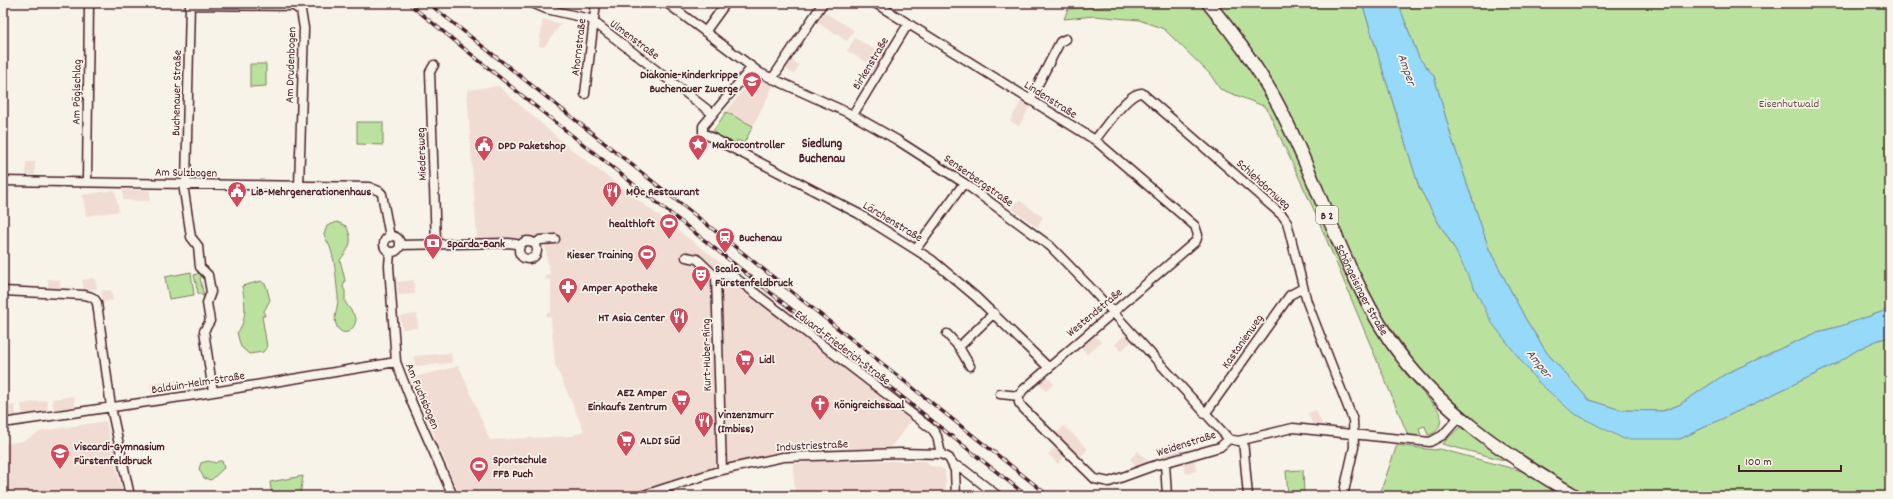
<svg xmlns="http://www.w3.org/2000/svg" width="1893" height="499" viewBox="0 0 1893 499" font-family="Dekko,sans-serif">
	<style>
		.built { fill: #f0dcd2 }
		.green { fill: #bae29e; stroke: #828064 }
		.water { fill: #96d9f8; stroke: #788fa6 }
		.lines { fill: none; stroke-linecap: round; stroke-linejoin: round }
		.minor-casing { stroke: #4a1f2b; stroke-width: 11 }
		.primary-casing { stroke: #4a1f2b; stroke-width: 15 }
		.minor { stroke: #f7f3e8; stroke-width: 8 }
		.primary { stroke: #f7f3e8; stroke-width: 12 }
		.rail-casing { stroke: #4a1f2b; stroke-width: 3.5 }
		.rail { stroke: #f7f3e8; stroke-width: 2; stroke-dasharray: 6; stroke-linecap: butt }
		.labels { text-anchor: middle; stroke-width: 3.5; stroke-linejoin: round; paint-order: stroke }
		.shield { fill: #f7f3e8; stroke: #7e5f64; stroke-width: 1 }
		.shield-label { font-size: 11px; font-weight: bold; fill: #4a1f2b }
		.street-label { font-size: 12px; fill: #4a1f2b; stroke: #f7f3e8 }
		.poi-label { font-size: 12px; font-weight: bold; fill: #4a1f2b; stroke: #f7f3e8; text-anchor: start }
		.park-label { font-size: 12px; fill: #665048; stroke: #f7f3e8 }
		.water-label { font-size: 13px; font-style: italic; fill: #5d4e5e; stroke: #f7f3e8 }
		.neighbourhood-label { font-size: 13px; font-weight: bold; fill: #4a1f2b; stroke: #f7f3e8 }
	</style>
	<rect width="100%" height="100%" fill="#f7f3e8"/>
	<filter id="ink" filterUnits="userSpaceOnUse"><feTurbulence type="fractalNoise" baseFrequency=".025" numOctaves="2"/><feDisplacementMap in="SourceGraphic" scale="8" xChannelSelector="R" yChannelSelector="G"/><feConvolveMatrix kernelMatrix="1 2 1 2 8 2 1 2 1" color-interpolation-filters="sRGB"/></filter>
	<g filter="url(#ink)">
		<!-- built -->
		<path class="built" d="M822,11l32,19 -7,11 -31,-19z
			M543,19l18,5 -17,23 -5,-1z
			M855,38l30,18 -12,21 -10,-6 5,-8 -21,-12z
			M790,59l9,6 -5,9 -10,-6z
			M754,76l19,10 -20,40 -27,-14z
			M498,86l74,64 140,106 204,159 -26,33 -95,4 -77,14 -85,30h-173l-50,-118 49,-12 31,74 82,-4 12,-5 -29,-67 -4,-46 -5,-2 1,-3 4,-1v-32l-6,-1 1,-4 4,-1 -4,-23 -1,-9 3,-3 -71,1 -10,-150z
			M1022,100l9,5 -12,21 -9,-5z
			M26,162h9v13h-9z
			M115,190l4,21 -33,5 -3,-21z
			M123,190h27v11l-27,-1z
			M1019,200l24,17 -6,10 -25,-18z
			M95,278l2,11 -13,1 -2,-10z
			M48,279l12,1v9h-12z
			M414,280l1,14 -17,1 -1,-13z
			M111,290l2,10 -10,2 -2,-11z
			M417,314l1,14 -16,1 -2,-13z
			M1093,334l8,8 -14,12 -7,-8z
			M1126,334l6,7 -11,10 -6,-7z
			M451,353l1,10 -37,3 -1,-10z
			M1046,375l8,9 -8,7 -8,-9z
			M178,380l1,10 -27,4 -2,-10z
			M74,396l1,10 -21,4 -2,-11z
			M47,400l1,11 -25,4 -2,-11z
			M15,405l1,11 -13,2v-11z
			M1316,410l2,5 5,11 -10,-1 -3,-7 -2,-5z
			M106,421l17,75h-120v-52l20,-3 19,-10z
			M1064,426l24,23 -9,9 -24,-23z
			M1173,440l11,12 -21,5 -1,-4 6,-2 -3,-4z
			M1055,447l10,9 -7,8 -10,-10z
			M1138,451l11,11 -12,5 -7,-8z
			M1195,460l1,11 -10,3 -3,-11z
			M818,461h108l4,5 9,1 6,3 1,26h-151l-2,-32z"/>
		<!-- green -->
		<path class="green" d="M1117,3h84l32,38 37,59 32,67 46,112 21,38 37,57 34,38c2,10 0,21 -12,23l-3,-9 -6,2 2,8 -13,-1 -93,-223 -49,-105 -46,-18 -10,-15 -46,-45 -25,-9 -45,-4 -30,3 4,-10 47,-3z
			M1215,3h147l57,184 19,35 98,158 144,59 156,-75c17,-12 34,-23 54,-27v159h-302l-48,-28 -80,-57 -43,-45 -37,-54 -16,-28 -60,-134z
			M1398,3h492v306l-49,17 -24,6 -90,41 -48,32 -17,6 -41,-1 -32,-10 -42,-47 -22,-35 -36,-69 -38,-113 -17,-60 -15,-18z
			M250,64h16v22l-16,1z
			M726,112l27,14 -9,17 -7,-3 -2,5 -23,-12z
			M357,122h26v23l-26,-1z
			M337,222l9,4c8,15 4,21 -6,34l5,20 -2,7 2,4v11l11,16c0,11 -12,21 -19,9 -5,-10 2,-21 1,-31 -2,-14 -2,-31 -7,-46 -1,-6 -6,-10 -7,-16l3,-8z
			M191,272l3,23 -25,4 -4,-22z
			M199,273l4,2 -3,3 4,18 4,-3 -3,4 -7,-4 -4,-18z
			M261,281l5,4 4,15 -6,11 1,5h-3l5,31 -4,5 -14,2 -8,-7 -4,-14c11,-13 8,-32 5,-47z
			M1460,427l51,35 -69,-18z
			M1397,445l37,5 6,-1 82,22 42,25h-185z
			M208,461l8,2 2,-2h4l2,7 -13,12 -7,-2 -5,-9 2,-6z
			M1303,470l1,25 -16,1 -2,-25z
			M303,476l-3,20h-28l-2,-14z"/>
		<!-- water -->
		<path class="water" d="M1362,3h36l21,55 15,18 17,60 38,113 36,69 22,35 42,47 32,10 42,1 16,-6 48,-32 90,-41 24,-6 49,-17v28c-20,4 -37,15 -54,27l-156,75h-56l-51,-26 -37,-33 -44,-57 -40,-79 -14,-22 -19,-35z"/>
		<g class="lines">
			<!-- minor casing -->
			<g class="minor-casing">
				<path id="minor" d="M532,3l14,6 44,10 123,95
					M667,3l93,70 93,42 44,25 67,43 86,63 38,39 141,154 9,2 55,-13 137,14 13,-7 16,-18
					M875,3l220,137 100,86 3,9 -2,6 -173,149 -4,6
					M190,5l104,1 7,5 3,17 -5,158
					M705,32l21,-29
					M434,65l-4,7 6,172
					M752,67l-49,59v7l156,81 73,46 44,37 72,70
					M772,79l51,-76
					M585,94l11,-91
					M1030,100l30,-58 6,-3
					M853,115l55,-91
					M1095,140c9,-11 33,-48 47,-47l141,123 4,6 20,80 46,118 1,27 -11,49
					M3,181l366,6 10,4 3,3 8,43
					M87,181l2,-178
					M183,184l8,53 7,9 2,21 8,8 3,17 -4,11 3,18 -6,10 9,61
					M186,184l4,-181
					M384 244a8 8 0 1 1 16 0a8 8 0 1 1-16 0Z
					M519 250a9 9 0 1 1 18 0a9 9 0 1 1-18 0Z
					M535,244l5,-4 15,-1
					M400,245l108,-2 8,1 3,3
					M916,249l48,-66
					M390,252l-1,14 7,96 16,41 41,93
					M686,257l11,2 19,18 6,193
					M716,277l7,-2 10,1 200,154 4,6 4,18
					M3,291l81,4c6,1 10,2 13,8l14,104 19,89
					M947,334l12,13
					M970,366l-11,-19 35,-34
					M1000,394l19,2
					M1019,396v7l4,5 72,71 14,3 44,-16 67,-19 9,-8
					M1205,414l85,-119 13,-7
					M3,423l192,-28 201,-33
					M1243,440l5,56
					M1165,463l2,33
					M954,465l9,4 35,27
					M641,496l81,-26 61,-13 117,-4 41,1 8,4 6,12 1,26"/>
			</g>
			<!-- primary casing -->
			<g class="primary-casing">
				<g id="primary">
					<path id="s1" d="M1208,3c25,30 48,62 67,96 42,77 65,166 114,240 47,69 116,116 187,157"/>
				</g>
			</g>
			<!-- minor -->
			<use href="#minor" class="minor"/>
			<!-- primary -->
			<use href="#primary" class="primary"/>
			<!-- rail casing -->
			<g class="rail-casing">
				<path id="rail" d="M408,3l132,107 487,386
					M428,3l621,493"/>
			</g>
			<!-- rail -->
			<use href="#rail" class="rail"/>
		</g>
	</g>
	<!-- icons -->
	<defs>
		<g id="school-pin" transform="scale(1)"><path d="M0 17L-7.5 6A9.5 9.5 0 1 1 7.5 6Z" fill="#d1495b" stroke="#f7f3e8"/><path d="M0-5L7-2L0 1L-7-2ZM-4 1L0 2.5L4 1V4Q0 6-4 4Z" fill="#fff"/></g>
		<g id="sight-pin" transform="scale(1)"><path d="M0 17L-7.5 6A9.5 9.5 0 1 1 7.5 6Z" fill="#d1495b" stroke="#f7f3e8"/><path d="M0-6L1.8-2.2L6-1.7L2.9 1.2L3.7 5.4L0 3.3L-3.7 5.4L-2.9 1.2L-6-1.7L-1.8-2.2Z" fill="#fff"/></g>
		<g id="civic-pin" transform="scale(1)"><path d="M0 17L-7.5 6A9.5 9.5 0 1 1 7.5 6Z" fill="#d1495b" stroke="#f7f3e8"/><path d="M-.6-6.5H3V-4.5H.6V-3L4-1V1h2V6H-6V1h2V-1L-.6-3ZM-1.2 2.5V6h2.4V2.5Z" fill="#fff"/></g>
		<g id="restaurant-pin" transform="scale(1)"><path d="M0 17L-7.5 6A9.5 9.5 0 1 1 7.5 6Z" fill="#d1495b" stroke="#f7f3e8"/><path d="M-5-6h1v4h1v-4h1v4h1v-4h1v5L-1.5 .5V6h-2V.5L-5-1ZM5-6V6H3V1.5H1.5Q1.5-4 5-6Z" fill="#fff"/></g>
		<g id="stadium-pin" transform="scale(1)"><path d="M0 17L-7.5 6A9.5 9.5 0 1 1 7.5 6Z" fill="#d1495b" stroke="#f7f3e8"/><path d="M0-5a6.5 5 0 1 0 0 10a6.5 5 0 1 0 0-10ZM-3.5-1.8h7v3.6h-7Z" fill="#fff"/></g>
		<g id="station-pin" transform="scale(1)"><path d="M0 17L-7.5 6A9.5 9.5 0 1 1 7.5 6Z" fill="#d1495b" stroke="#f7f3e8"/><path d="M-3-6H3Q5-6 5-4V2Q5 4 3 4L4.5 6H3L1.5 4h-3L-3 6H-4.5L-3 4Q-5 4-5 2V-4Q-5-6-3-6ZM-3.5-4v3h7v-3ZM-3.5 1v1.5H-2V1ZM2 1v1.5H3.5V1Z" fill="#fff"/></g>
		<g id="bank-pin" transform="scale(1)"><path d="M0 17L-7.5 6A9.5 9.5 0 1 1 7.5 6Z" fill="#d1495b" stroke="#f7f3e8"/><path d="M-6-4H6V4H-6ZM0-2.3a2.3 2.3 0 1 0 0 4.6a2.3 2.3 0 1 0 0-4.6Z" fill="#fff"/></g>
		<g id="theatre-pin" transform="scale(1)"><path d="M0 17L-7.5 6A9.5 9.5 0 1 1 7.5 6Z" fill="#d1495b" stroke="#f7f3e8"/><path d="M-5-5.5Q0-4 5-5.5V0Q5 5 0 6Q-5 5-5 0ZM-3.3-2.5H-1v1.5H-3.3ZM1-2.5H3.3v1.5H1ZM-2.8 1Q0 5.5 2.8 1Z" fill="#fff"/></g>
		<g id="pharmacy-pin" transform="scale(1)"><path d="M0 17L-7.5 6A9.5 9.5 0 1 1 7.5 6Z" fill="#d1495b" stroke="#f7f3e8"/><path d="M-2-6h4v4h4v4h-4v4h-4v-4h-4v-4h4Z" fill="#fff"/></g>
		<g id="supermarket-pin" transform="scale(1)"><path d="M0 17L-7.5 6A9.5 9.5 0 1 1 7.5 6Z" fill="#d1495b" stroke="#f7f3e8"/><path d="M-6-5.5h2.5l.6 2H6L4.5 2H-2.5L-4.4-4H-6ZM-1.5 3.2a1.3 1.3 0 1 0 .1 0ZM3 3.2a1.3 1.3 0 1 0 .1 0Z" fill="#fff"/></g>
		<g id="church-pin" transform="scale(1)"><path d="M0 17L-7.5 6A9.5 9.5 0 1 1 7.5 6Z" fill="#d1495b" stroke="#f7f3e8"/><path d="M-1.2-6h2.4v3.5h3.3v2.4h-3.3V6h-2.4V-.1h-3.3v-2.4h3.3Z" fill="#fff"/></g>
	</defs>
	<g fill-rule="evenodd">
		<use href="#school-pin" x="752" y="81"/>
		<use href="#sight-pin" x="698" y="144"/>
		<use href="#civic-pin" x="484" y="145"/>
		<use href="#civic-pin" x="237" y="191"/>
		<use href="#restaurant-pin" x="612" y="191"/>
		<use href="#stadium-pin" x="669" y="223"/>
		<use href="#station-pin" x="725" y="237"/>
		<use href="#bank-pin" x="433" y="243"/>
		<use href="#stadium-pin" x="647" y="254"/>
		<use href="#theatre-pin" x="701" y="275"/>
		<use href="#pharmacy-pin" x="568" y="287"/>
		<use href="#restaurant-pin" x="679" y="317"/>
		<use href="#supermarket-pin" x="745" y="359"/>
		<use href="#supermarket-pin" x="681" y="399"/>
		<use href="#church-pin" x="820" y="404"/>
		<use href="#restaurant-pin" x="704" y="421"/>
		<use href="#supermarket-pin" x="626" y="440"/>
		<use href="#school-pin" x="60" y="453"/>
		<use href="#stadium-pin" x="479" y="466"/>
	</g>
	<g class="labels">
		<!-- shield labels -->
		<rect class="shield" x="1316" y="206" width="22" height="18" rx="3"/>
		<g class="shield-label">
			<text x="1327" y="219">B 2</text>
		</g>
		<!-- street labels -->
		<g class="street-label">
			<text transform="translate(635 39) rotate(37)" y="4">Ulmenstraße</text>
			<text transform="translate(578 47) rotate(-83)" y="4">Ahornstraße</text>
			<text transform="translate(870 63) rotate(-59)" y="4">Birkenstraße</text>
			<text transform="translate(290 65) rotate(-88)" y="4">Am Drudenbogen</text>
			<text transform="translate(76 92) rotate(-89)" y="4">Am Pöglschlag</text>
			<text transform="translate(176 93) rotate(-89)" y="4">Buchenauer Straße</text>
			<text transform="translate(1051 99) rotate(32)" y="4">Lindenstraße</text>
			<text transform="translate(421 154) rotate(-92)" y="4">Miedersweg</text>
			<text transform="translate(186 172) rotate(1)" y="4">Am Sulzbogen</text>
			<text transform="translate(979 180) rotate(35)" y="4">Senserbergstraße</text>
			<text transform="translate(1264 184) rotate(42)" y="4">Schlehdornweg</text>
			<text transform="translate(893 221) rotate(31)" y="4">Lärchenstraße</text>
			<text dy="4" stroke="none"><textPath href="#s1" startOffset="327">Schöngeisinger Straße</textPath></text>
			<text transform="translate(1094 312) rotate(-40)" y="4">Westendstraße</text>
			<text transform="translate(1242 341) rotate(-55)" y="4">Kastanienweg</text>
			<text transform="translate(843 347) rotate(37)" y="4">Eduard-Friederich-Straße</text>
			<text transform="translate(706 355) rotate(-91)" y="4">Kurt-Huber-Ring</text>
			<text transform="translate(198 382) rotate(-9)" y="4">Balduin-Helm-Straße</text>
			<text transform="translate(423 396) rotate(67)" y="4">Am Fuchsbogen</text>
			<text transform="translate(1186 443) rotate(-18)" y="4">Weidenstraße</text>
			<text transform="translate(812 445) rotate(-3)" y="4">Industriestraße</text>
		</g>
		<!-- poi labels -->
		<g class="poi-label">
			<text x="738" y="78" text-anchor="end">Diakonie-Kinderkrippe<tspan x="738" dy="14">Buchenauer Zwerge</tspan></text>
			<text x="712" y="148">Makrocontroller</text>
			<text x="498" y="149">DPD Paketshop</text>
			<text x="251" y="195">LiB-Mehrgenerationenhaus</text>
			<text x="626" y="195">Mộc Restaurant</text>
			<text x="655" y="227" text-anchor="end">healthloft</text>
			<text x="739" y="241">Buchenau</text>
			<text x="447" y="247">Sparda-Bank</text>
			<text x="633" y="258" text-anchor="end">Kieser Training</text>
			<text x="715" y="272">Scala<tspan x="715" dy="14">Fürstenfeldbruck</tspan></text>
			<text x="582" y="291">Amper Apotheke</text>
			<text x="665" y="321" text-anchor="end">HT Asia Center</text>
			<text x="759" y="363">Lidl</text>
			<text x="667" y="396" text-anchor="end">AEZ Amper<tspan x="667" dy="14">Einkaufs Zentrum</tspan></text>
			<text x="834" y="408">Königreichssaal</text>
			<text x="718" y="418">Vinzenzmurr<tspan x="718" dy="14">(Imbiss)</tspan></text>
			<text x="640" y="444">ALDI Süd</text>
			<text x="74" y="450">Viscardi-Gymnasium<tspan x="74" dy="14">Fürstenfeldbruck</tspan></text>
			<text x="493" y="463">Sportschule<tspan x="493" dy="14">FFB Puch</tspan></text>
		</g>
		<!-- park labels -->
		<g class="park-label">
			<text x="1789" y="107">Eisenhutwald</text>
		</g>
		<!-- water labels -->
		<g class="water-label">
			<text transform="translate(1408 69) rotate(71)" y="5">Amper</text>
			<text transform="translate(1540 363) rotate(52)" y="5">Amper</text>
		</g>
		<!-- neighbourhood labels -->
		<g class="neighbourhood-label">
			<text x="822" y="147">Siedlung<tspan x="822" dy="15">Buchenau</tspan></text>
		</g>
	</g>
	<!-- margin -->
	<rect width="1893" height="499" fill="none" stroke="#f7f3e8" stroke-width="16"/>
	<rect x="8" y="8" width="1877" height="483" fill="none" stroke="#4a1f2b" stroke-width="1.5" filter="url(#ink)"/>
	<!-- scale -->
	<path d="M1739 465v6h102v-6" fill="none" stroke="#4a1f2b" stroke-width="2"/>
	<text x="1745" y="465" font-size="12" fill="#4a1f2b" stroke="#f7f3e8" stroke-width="3" paint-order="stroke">100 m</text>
</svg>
